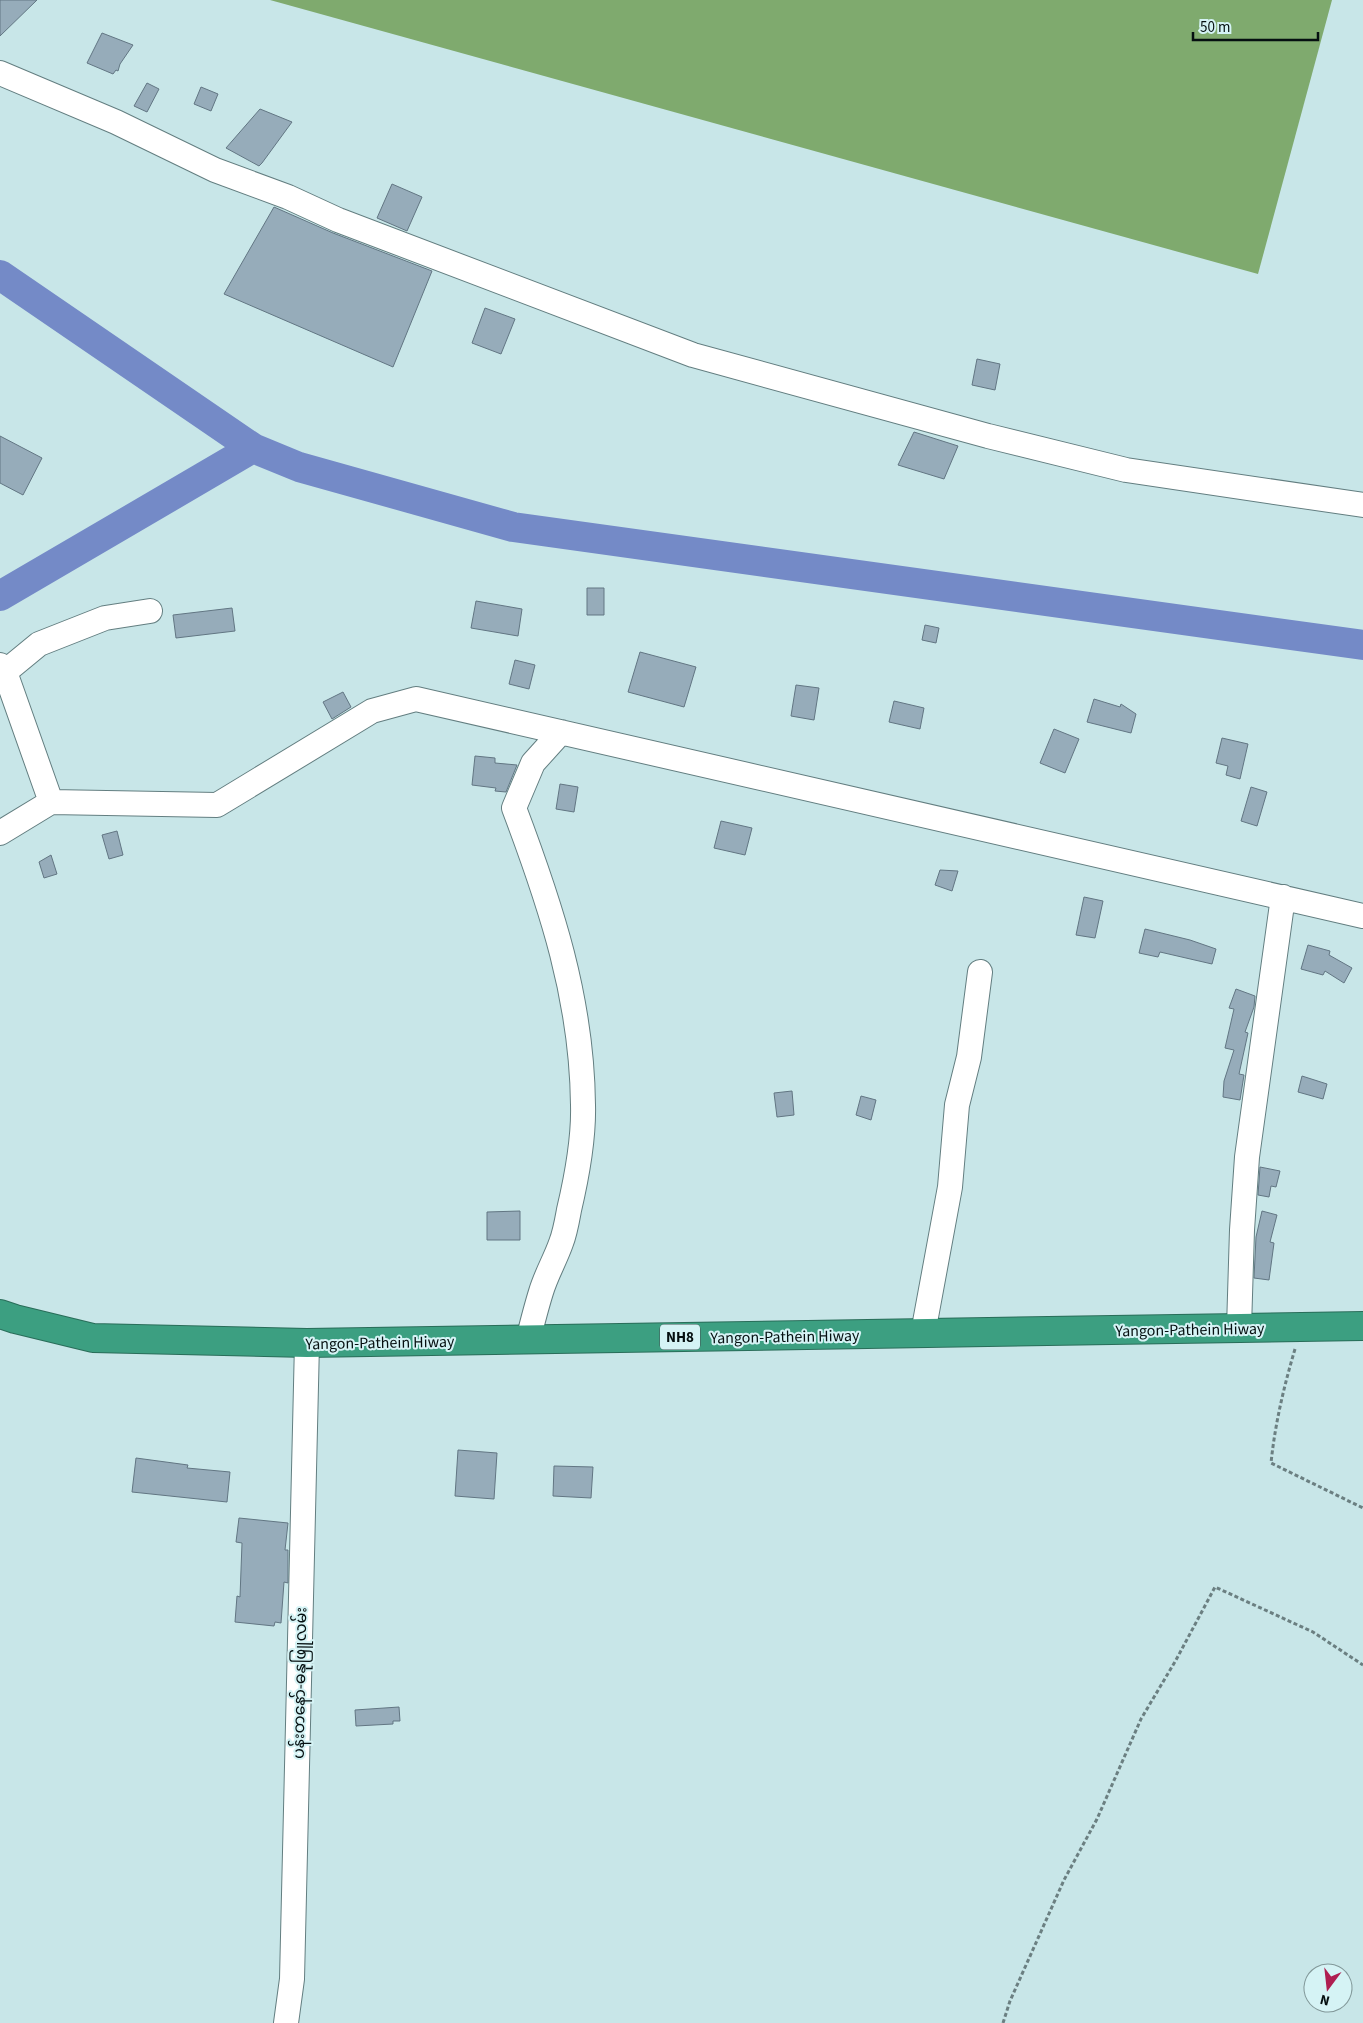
<svg xmlns="http://www.w3.org/2000/svg" width="1363" height="2023" viewBox="0 0 1363 2023" font-family="'Source Sans 3','Noto Sans Myanmar',sans-serif">
	<style>
		.forest { fill: #7faa6e }
		.lines { fill: none; stroke-linecap: round; stroke-linejoin: round }
		.river { stroke: #748ac7; stroke-width: 30 }
		.building { fill: #96acba; stroke: #627683 }
		.minor-casing { stroke: #637e80; stroke-width: 26 }
		.highway-casing { stroke: #296d59; stroke-width: 30 }
		.path { stroke: #6b7f81; stroke-width: 3; stroke-dasharray: 4 2.5; stroke-linecap: butt }
		.minor { stroke: #fff; stroke-width: 24 }
		.highway { stroke: #3c9f81; stroke-width: 28 }
		.labels { text-anchor: middle; stroke-width: 4; stroke-linejoin: round; paint-order: stroke }
		.shield { fill: #d5f3f5; stroke: #435355; stroke-width: 1 }
		.shield-label { font-size: 15px; font-weight: bold; fill: #050f10 }
		.street-label { font-size: 16px; fill: #050f10; stroke: #d5f3f5 }
	</style>
	<rect width="100%" height="100%" fill="#c8e6e8"/>
	<!-- forest -->
	<path class="forest" d="M270,0h1062l-74,274z"/>
	<g class="lines">
		<!-- river -->
		<path class="river" d="M0,275l253,173 46,19 214,60 850,118
			M0,596l253,-148"/>
	</g>
	<!-- building -->
	<path class="building" d="M0,0h37l-37,36z
		M102,33l31,12 -13,19 -2,7 -2,-1 -3,4 -26,-11z
		M147,83l12,6 -12,23 -13,-6z
		M201,87l17,7 -7,17 -17,-7z
		M260,109l32,13 -30,41 -3,3 -33,-18z
		M392,184l30,13 -15,34 -30,-13z
		M274,207l59,26 99,38 -39,96 -169,-73z
		M485,308l30,11 -14,35 -29,-11z
		M977,359l23,5 -5,26 -23,-5z
		M914,432l44,14 -14,33 -46,-14z
		M0,436l42,22 -19,37 -23,-12z
		M587,588h17v27h-17z
		M476,601l46,8 -4,27 -47,-8z
		M232,608l3,23 -59,7 -3,-23z
		M925,625l14,3 -3,15 -14,-3z
		M640,652l56,15 -12,40 -56,-15z
		M515,660l20,5 -6,24 -20,-5z
		M796,685l23,3 -5,32 -23,-4z
		M343,692l8,15 -19,12 -9,-17z
		M1094,699l26,8 1,-3 15,10 -5,19 -44,-11z
		M894,701l30,7 -4,21 -31,-7z
		M1054,729l25,10 -14,34 -25,-10z
		M1222,738l26,6 -8,35 -14,-4 2,-9 -12,-3z
		M475,756l20,2v5l22,2 -11,27 -11,-1 1,-3 -24,-3z
		M560,784l18,3 -4,25 -18,-3z
		M1251,787l16,5 -10,34 -16,-5z
		M721,821l31,7 -7,27 -31,-7z
		M117,831l6,24 -14,4 -7,-24z
		M51,855l6,19 -13,4 -5,-16z
		M940,870l18,1 -6,20 -17,-6z
		M1084,897l19,4 -8,37 -19,-3z
		M1145,929l45,11 26,9 -4,15 -52,-12 -2,5 -19,-4z
		M1308,945l22,6 -1,4 23,13 -8,15 -19,-12 -2,4 -22,-6z
		M1236,989l19,7 -1,11 -9,25 3,1 -9,41 5,1 -4,25 -17,-3 1,-16 10,-31 -9,-2 9,-39 -5,-1z
		M1302,1076l25,8 -4,15 -25,-7z
		M792,1091l2,24 -17,2 -3,-24z
		M861,1096l15,4 -5,20 -15,-5z
		M1260,1167l20,4 -4,16 -5,-1 -2,11 -11,-2z
		M520,1211v29h-33v-28z
		M1262,1211l15,4 -7,27 4,1 -5,37 -15,-2 2,-41z
		M458,1450l39,3 -3,46 -39,-3z
		M136,1458l52,7 -1,3 43,4 -3,30 -95,-10z
		M554,1466l39,1 -2,31 -38,-2z
		M239,1518l49,5 -3,27h3v33l-4,-1 -3,41 -6,-1 -1,4 -39,-4 2,-26 3,1 2,-54 -6,-1z
		M399,1707l1,14h-7v3l-37,2 -1,-16z"/>
	<g class="lines">
		<!-- minor casing -->
		<g class="minor-casing">
			<path id="minor" d="M0,73l116,49 99,48 73,27 50,23 355,135 295,81 138,34 237,35
				M0,665l5,7 46,130
				M5,672l34,-28 66,-26 45,-7
				M0,833l51,-31 166,3 155,-94 44,-12 947,217
				M1239,1328l3,-98 5,-73 36,-260
				M923,1333l27,-146 7,-82 12,-48 11,-85
				M528,1340c4,-16 8,-32 13,-48 5,-17 14,-32 20,-49 4,-10 6,-22 8,-33 8,-34 15,-70 14,-105 -1,-106 -32,-199 -69,-297l19,-45 28,-31
				M286,2023l6,-44 15,-636"/>
		</g>
		<!-- highway casing -->
		<g class="highway-casing">
			<path id="highway" d="M0,1314l15,5 78,19 214,5 1056,-17"/>
		</g>
		<!-- path -->
		<path class="path" d="M1295,1349c-11,37 -20,75 -24,114l92,45
			M1003,2023l7,-22 54,-121 33,-61 44,-100 35,-59 39,-73 98,45 50,33"/>
		<!-- minor -->
		<use href="#minor" class="minor"/>
		<!-- highway -->
		<use href="#highway" class="highway"/>
	</g>
	<g class="labels">
		<!-- shield labels -->
		<rect class="shield" x="660" y="1324.5" width="40" height="25" rx="4"/>
		<g class="shield-label">
			<text x="680" y="1342">NH8</text>
		</g>
		<!-- street labels -->
		<g class="street-label">
			<text transform="translate(1190 1329) rotate(-1)" y="6">Yangon-Pathein Hiway</text>
			<text transform="translate(785 1336) rotate(-1)" y="6">Yangon-Pathein Hiway</text>
			<text transform="translate(380 1342) rotate(-1)" y="6">Yangon-Pathein Hiway</text>
			<text transform="translate(299 1683) rotate(-89)" y="6">ပန်းတနော်-ဓနုဖြူလမ်း</text>
		</g>
	</g>
	<!-- north arrow -->
	<g transform="translate(1328 1988) rotate(195)"><circle r="24" fill="#d5f3f5" stroke="#829899"/>
	<path d="M0-4L9 19L0 12L-9 19Z" fill="#af1e51"/>
	<text y="-8" font-size="14" font-weight="bold" text-anchor="middle" fill="#050f10">N</text>
	</g>
	<!-- scale -->
	<path d="M1193 32v8h125v-8" fill="none" stroke="#050f10" stroke-width="2.5"/>
	<text x="1200" y="32" font-size="15" fill="#050f10" stroke="#d5f3f5" stroke-width="4" paint-order="stroke">50 m</text>
</svg>
